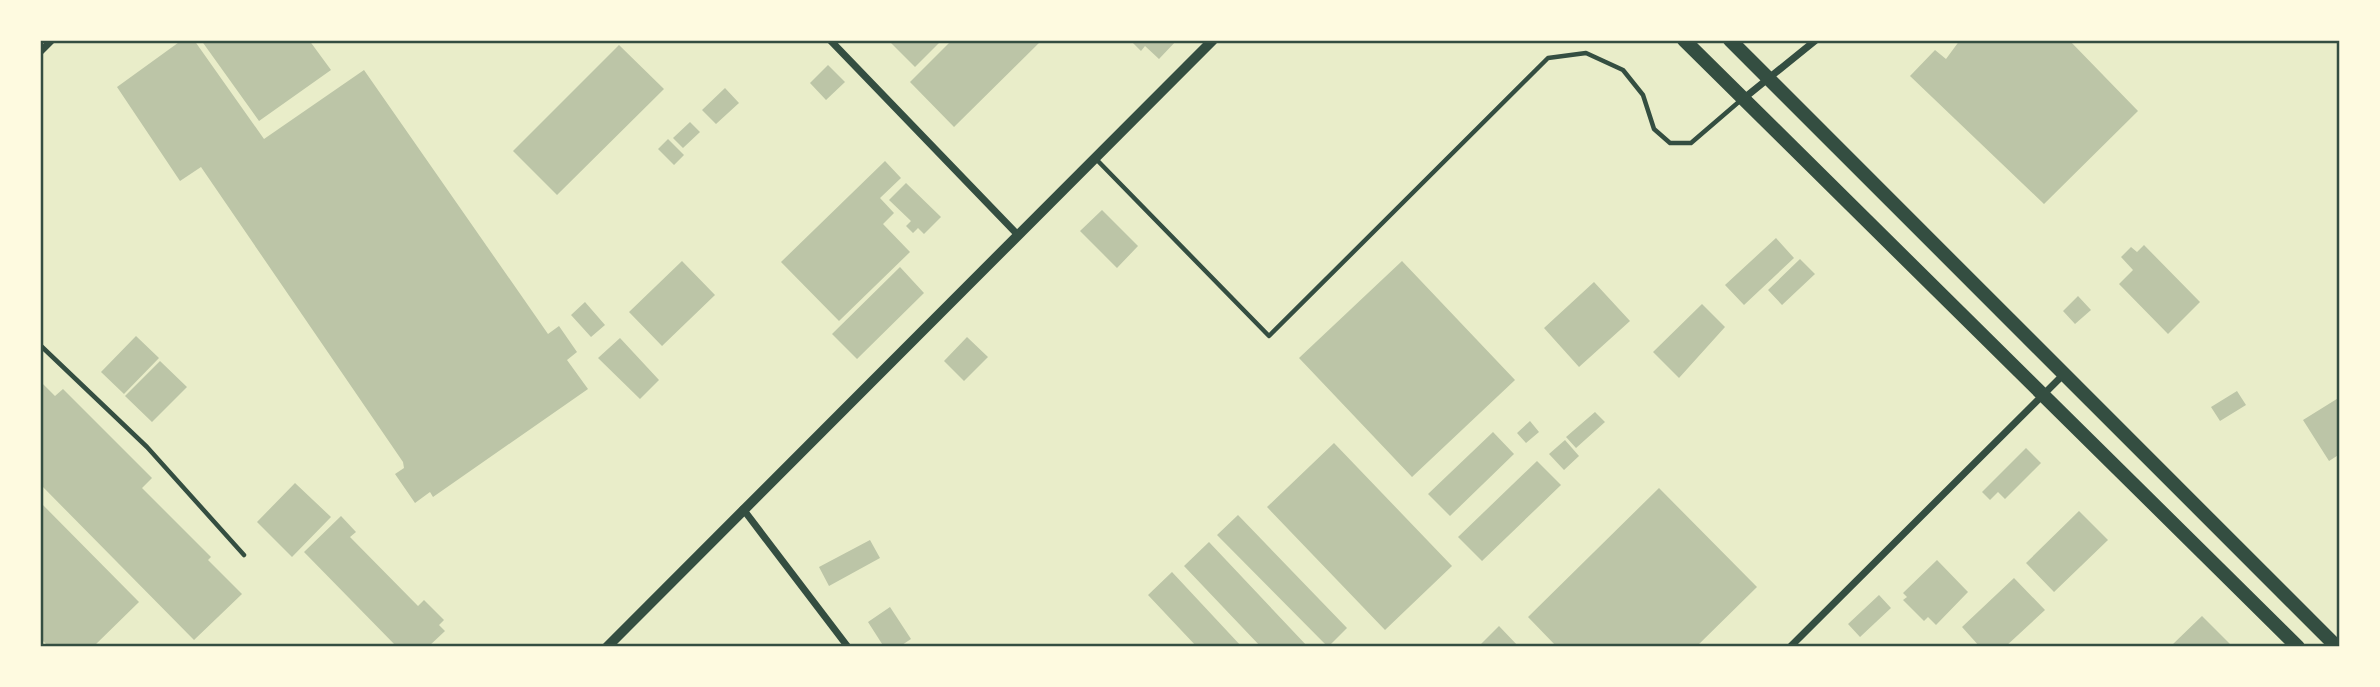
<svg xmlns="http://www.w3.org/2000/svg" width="2380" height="687" viewBox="0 0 2380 687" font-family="'Space Grotesk',sans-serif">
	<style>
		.building { fill: #bcc5a7 }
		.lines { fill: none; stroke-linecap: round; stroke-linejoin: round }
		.service { stroke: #344e41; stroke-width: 4.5 }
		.minor { stroke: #344e41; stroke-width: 7 }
		.tertiary { stroke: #344e41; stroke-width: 10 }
		.trunk { stroke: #344e41; stroke-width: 14 }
		.neatline { fill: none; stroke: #344e41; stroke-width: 2.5 }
	</style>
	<rect width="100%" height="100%" fill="#e9edc9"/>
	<!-- building -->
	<path class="building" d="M182,40h12l70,99 100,-69 184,264 11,-8 18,26 -10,8 21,29 -155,108 -3,-5 -15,11 -20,-29 9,-6 -1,-6 -202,-295 -21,14 -63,-94z
		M201,40h108l22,30 -72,51z
		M888,40h54l-27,27z
		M952,40h90l-88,87 -44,-45z
		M1130,40h47l-18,19 -14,-13 -4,5z
		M1960,40h109l69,71 -94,93 -134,-128 25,-26 11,9z
		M619,45l45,44 -107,106 -44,-44z
		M828,65l17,17 -19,18 -16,-17z
		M725,88l14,15 -23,21 -14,-14z
		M690,122l10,10 -17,16 -10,-10z
		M668,139l16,16 -10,10 -16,-16z
		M885,161l16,17 -21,20 14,15 -11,11 27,28 -71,69 -58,-59z
		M906,183l35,34 -17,17 -6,-6 -5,5 -7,-7 5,-5 -22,-21z
		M1102,210l36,36 -21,22 -37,-37z
		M1776,238l18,20 -50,47 -19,-20z
		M2144,245l56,57 -32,32 -49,-50 14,-14 -12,-13 10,-10 6,5z
		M1800,259l15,15 -33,31 -14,-15z
		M682,261l33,34 -53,51 -33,-34z
		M1402,261l113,119 -103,97 -113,-119z
		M900,267l24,26 -67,66 -25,-25z
		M1594,282l36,39 -51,46 -35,-39z
		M2078,296l13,14 -16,14 -12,-13z
		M585,302l20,23 -14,12 -20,-22z
		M1702,304l23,23 -46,51 -26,-26z
		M136,336l23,22 -35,36 -23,-22z
		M967,337l21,20 -24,24 -20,-20z
		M620,338l39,42 -19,19 -42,-41z
		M160,361l27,26 -35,35 -27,-26z
		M40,381l15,15 8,-7 89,89 -10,10 69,69 -3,3 34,34 -48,46 -154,-156z
		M2237,391l9,14 -26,16 -9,-14z
		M2340,397v57l-11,7 -26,-41z
		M1595,412l10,10 -29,26 -10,-11z
		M1530,421l9,11 -13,11 -9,-10z
		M1493,432l21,22 -64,62 -22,-22z
		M1565,440l14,16 -15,14 -15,-16z
		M1334,443l118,123 -67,64 -118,-123z
		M2026,448l15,15 -36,36 -7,-7 -8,8 -8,-8z
		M1537,461l24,24 -79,76 -24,-24z
		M295,483l36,34 -39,40 -35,-35z
		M1659,488l98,99 -61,60h-139l-29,-30z
		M40,502l99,100 -46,45h-44l-9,-9z
		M2079,511l29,29 -54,52 -28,-29z
		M1238,515l109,113 -19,19 -111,-112z
		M341,516l15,16 -6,5 68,69 6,-6 20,20 -5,5 6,6 -17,16h-31l-93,-95z
		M870,540l10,18 -51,28 -10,-19z
		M1209,542l99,105h-47l-77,-81z
		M1937,560l31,32 -32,33 -8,-8 -4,4 -21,-21 4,-3 -4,-4z
		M1172,572l70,75h-45l-49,-52z
		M2014,578l31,32 -40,37h-25l-18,-20z
		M1879,595l12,13 -31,29 -12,-13z
		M890,607l21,32 -12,8h-15l-16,-25z
		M2202,616l31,31 -60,-3z
		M1499,626l20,21h-41z"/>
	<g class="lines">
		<!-- service -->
		<path class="service" d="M1096,159l173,177 279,-278 38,-5 37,17 20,25 11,34 16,14h21l50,-43
			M40,345l107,102 97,108"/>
		<!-- minor -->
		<path class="minor" d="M830,40l188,195
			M40,52l12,-12
			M1743,99l73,-59
			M743,509l105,138
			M1790,647l273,-272"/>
		<!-- tertiary -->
		<path class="tertiary" d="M607,647l606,-607"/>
		<!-- trunk -->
		<path class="trunk" d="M1684,40l614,607
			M1730,40l607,607"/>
	</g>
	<!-- border -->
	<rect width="2380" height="687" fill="none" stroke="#fefae0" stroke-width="84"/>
	<rect x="42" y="42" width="2296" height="603" class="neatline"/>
</svg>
